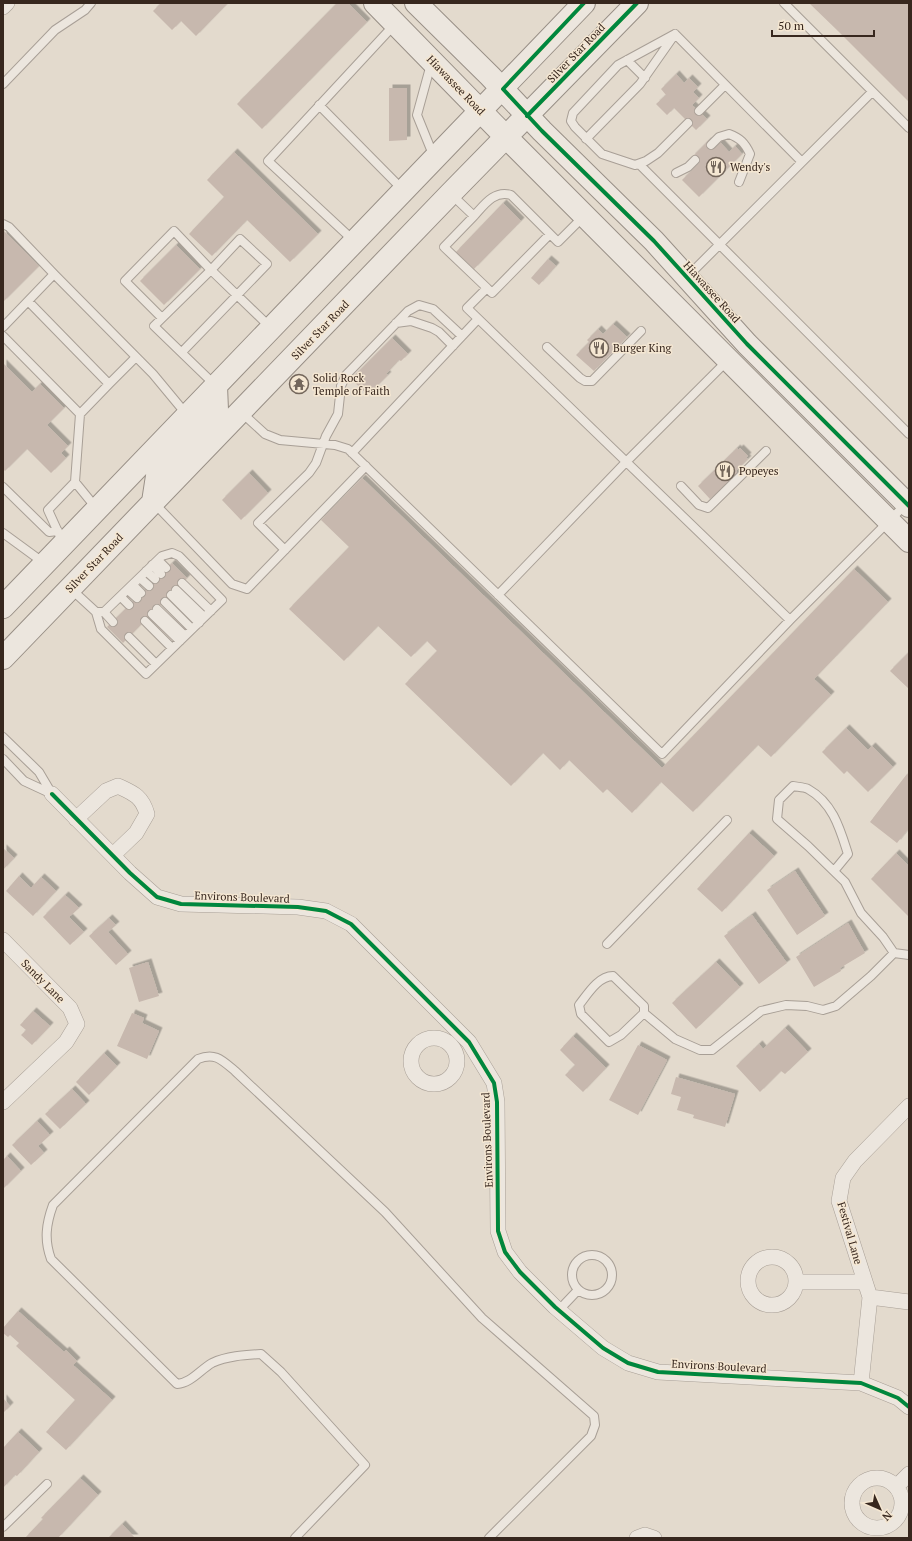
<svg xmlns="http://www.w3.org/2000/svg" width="912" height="1541" viewBox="0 0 912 1541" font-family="'PT Serif',serif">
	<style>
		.building { fill: #c7b8ae; filter: url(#shadow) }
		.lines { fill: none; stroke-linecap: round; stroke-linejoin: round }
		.lane-casing { stroke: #a89f96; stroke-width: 10 }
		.street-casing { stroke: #a89f96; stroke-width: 16 }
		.secondary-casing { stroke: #988f86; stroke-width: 24 }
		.lane { stroke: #ece6de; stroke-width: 8 }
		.street { stroke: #ece6de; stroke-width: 15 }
		.secondary { stroke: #ece6de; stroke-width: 22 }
		.cycleway-casing { stroke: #f5e7d2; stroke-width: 6 }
		.cycleway { stroke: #00873e; stroke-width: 4 }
		.labels { text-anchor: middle; stroke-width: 3; stroke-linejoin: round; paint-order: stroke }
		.street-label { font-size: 11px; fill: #37271e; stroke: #f5e7d2 }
		.poi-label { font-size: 11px; fill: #37271e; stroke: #f5e7d2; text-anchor: start }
	</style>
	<defs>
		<filter id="shadow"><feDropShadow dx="3.5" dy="-3.5" stdDeviation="0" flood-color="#0004"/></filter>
	</defs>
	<rect width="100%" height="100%" fill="#e3dacd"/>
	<!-- building -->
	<path class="building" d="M161,3h67l-32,33 -15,-15 -9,9 -19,-19z
		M337,3h11l19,19 -105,107 -25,-25z
		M809,3h100v99l-71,-71z
		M676,74l8,9 5,-5 9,9 -5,5 6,6 -7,7 15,14 -11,11 -22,-22 -7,7 -11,-11 10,-9 -5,-6z
		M389,88h18v52l-18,1z
		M708,141l7,7 5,-6 9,10 6,-6 7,8 -43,43 -17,-17 17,-17 -7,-6z
		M234,152l84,82 -28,28 -43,-42 -35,36 -23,-22 35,-37 -17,-17z
		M503,203l18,18 -47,48 -18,-17z
		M3,230l36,36 -36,36z
		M176,245l24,24 -36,36 -24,-24z
		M548,259l8,7 -17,19 -8,-7z
		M613,324l14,13 -33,34 -18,-16 13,-13 -2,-2 11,-11 5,5z
		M392,338l16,16 -7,7 -2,-1 -13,14 2,1 -20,20 -17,-16z
		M3,363l29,29 8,-8 24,24 -17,17 21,21 -7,7 5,5 -15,15 -24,-24 -22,22 -2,-2z
		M737,448l1,2 2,-2 8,8 -2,2 2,1 -12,12 3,3 -29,25 -12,-13z
		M249,473l19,20 -27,27 -19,-20z
		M362,478l300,290 192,-199 34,33 -74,77 17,16 -60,62 -13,-12 -65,67 -32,-30 -29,31 -25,-24 -4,4 -34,-33 -9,10 -17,-17 -32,33 -106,-102 32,-33 -10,-10 -16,16 -33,-31 -34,35 -55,-52 60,-62 -28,-27z
		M172,563l15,15 -64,65 -16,-16z
		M909,652v37l-19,-18z
		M846,728l22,22 4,-4 21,21 -25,25 -21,-21 -3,3 -22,-22z
		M907,774l2,1v53l-12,15 -27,-21z
		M749,833l25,23 -52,56 -25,-23z
		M3,848l11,10 -11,12z
		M896,853l13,13v51l-38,-38z
		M795,871l30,45 -28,19 -30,-45z
		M19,876l12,12 10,-11 15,14 -23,25 -27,-25z
		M65,895l14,13 -10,9 15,15 -14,13 -27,-28z
		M752,915l35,48 -28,21 -35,-48z
		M109,918l7,7 -8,7 20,22 -12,11 -27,-29z
		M848,923l17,30 -25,15 1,3 -27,16 -18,-30z
		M148,962l11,34 -20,6 -10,-34z
		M716,962l24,25 -44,42 -24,-26z
		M33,1011l17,15 -18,19 -11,-10 5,-5 -6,-5z
		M132,1013l12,5 -2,5 17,8 -12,28 -30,-13z
		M785,1028l23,24 -23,22 -4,-3 -21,21 -24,-26 23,-22 4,5z
		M573,1036l33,32 -23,24 -18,-17 10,-10 -15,-15z
		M638,1045l29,15 -29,55 -29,-15z
		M104,1053l13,13 -28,29 -13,-13z
		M676,1077l59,17 -10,33 -32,-9 1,-3 -17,-5 4,-13 -10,-3z
		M72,1089l14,15 -26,25 -15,-15z
		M37,1121l13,14 -12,11 6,7 -13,12 -19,-20z
		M7,1156l14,15 -18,18v-29z
		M18,1311l46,41 2,-2 11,11 -4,4 39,35 -46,50 -20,-18 29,-32 -59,-54 3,-3 -9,-8 -2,2 -5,-4v-5z
		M3,1398l7,8 -7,7z
		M18,1432l21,20 -22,24 -2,-1 -12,13v-40z
		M80,1478l18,17 -40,43h-33l18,-19 -2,-1z
		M122,1524l13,14h-27z"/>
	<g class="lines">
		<!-- lane casing -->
		<g class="lane-casing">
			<path id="lane" d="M784,3l125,125
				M675,34l-57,31 -45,48 -2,8 4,6 27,27 33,11 11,-4 12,-8 30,-30
				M675,34l127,128
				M627,60l18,18
				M431,64l-14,51 17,42
				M3,84l52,-54 30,-20 6,-7
				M319,105l84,85
				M699,111l26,-26
				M586,139l54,-55 33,-47
				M711,145l8,-8 10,-3c11,4 16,9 21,20l-11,28
				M639,164l270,270
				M676,173l12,-6 7,-7
				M451,194l23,22c10,-11 20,-26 37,-21l47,47 26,-26
				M474,216l-30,31 43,41 -20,20 323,312
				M3,224l6,3 45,47
				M354,241l-86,-80 127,-137
				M687,277l185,-185
				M487,288l5,5 58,-59
				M28,301l81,83 -29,30
				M162,318l-37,-37 49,-50 37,39 29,-31 27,25 -85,88
				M396,323l15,-2 21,7 7,4 14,14
				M3,327l51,-53 99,100 34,41
				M3,336l77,78 -5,68 22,27
				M547,347l33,31 5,3h7l49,-50
				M109,384l27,-27
				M216,386l-62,-60 57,-56 59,57
				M241,412l24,22 15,6 55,5 13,4 314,305 128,-134 116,-116
				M352,453l126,-134
				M681,486l18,19 9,3 58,-57
				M3,487l46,45 9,-1
				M154,503l78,81 15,5 119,-123
				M3,533l41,30
				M63,543l-15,-33 27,-28
				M285,550l-27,-27 51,-50 7,-10 10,-27 12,-22 3,-28 5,-11 62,-64 11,-6 14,4 29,27
				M158,560l8,8
				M152,565l9,9
				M146,571l9,8
				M140,578l9,8
				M182,583l29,28
				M133,585l8,8
				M71,589l25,23h8l58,-56 10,-3 7,3 43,44 -76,74 -45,-45 -5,-17
				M128,590l9,8
				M176,590l28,27
				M171,595l28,28
				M498,595l128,-133 102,-102
				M121,597l8,8
				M165,602l27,27
				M157,609l28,27
				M104,612l9,10
				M152,614l28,27
				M145,621l27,27
				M129,637l27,27
				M3,737l36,35 13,22
				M3,759l21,22 28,13
				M834,871l14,-17c-8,-25 -15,-51 -40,-65 -4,-2 -11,-2 -15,-3l-14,14 -2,19 31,27 37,36 16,31 22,24 11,16 15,2
				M607,944l120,-124
				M644,1013l-23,22 -12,7 -28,-28 -2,-9c8,-10 19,-29 34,-29l31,30v7l31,26 25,11h12l49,-39 25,-6 21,1 16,4 13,-4 35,-30 23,-23
				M572 1275a20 20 0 1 1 40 0a20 20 0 1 1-40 0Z
				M559,1310l19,-20
				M3,1527l44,-43
				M295,1538l70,-73 -84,-93 -20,-18c-17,1 -34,2 -49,9 -12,7 -21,20 -35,21l-126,-125c-7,-19 -5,-35 2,-54l145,-146c17,-7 24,1 37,12l150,141 97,106 112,98 1,9 -4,11 -102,102"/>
		</g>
		<!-- street casing -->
		<g class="street-casing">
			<path id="street" d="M3,7l4,-4
				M52,794l78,79 27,24 24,7 117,3 28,4 25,13 118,118 25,41 3,19 1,129 7,21 15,20 35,35 48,41 25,15 30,9 203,11 37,15 11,9
				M76,819l30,-28 12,-5c15,7 24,10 29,28l-11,19 -23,22
				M3,940l67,68 7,16 -11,18 -63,60
				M411 1061a23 23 0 1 1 46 0a23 23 0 1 1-46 0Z
				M748 1281a24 24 0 1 1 48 0a24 24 0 1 1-48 0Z
				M796,1282h69
				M870,1297l39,5
				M861,1383l9,-86 -31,-96 4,-23 12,-17 54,-55
				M852 1503a25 25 0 1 1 50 0a25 25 0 1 1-50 0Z
				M896,1487l13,-13
				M637,1538l8,-3 9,3"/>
		</g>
		<!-- secondary casing -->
		<g class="secondary-casing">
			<path id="secondary" d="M375,3l131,134 403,404
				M416,3l74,73 52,55 112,110 93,103 162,162
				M153,502l4,-26 58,-59 2,-7 -1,-24
				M3,607l581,-604
				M3,658l447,-464 187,-191"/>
		</g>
		<!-- lane -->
		<use href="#lane" class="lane"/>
		<!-- street -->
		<use href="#street" class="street"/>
		<!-- secondary -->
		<use href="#secondary" class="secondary"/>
		<!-- cycleway casing -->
		<g class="cycleway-casing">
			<path id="cycleway" d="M584,3l-81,86 39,42 112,110 93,103 162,162
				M527,116l110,-113
				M52,794l78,79 27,24 24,7 117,3 28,4 25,13 118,118 25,41 3,19 1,129 7,21 15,20 35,35 48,41 25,15 30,9 203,11 37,15 11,9"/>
		</g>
		<!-- cycleway -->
		<use href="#cycleway" class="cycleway"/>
	</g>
	<!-- icons -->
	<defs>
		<g id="restaurant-ring" transform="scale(1)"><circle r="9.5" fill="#f5e7d2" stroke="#73665b" stroke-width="1.5"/><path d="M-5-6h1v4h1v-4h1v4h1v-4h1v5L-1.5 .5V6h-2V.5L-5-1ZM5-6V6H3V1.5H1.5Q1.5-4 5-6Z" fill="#73665b"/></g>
		<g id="temple-ring" transform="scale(1)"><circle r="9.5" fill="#f5e7d2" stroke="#73665b" stroke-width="1.5"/><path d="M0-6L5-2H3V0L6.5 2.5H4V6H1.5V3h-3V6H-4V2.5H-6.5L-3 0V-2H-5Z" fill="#73665b"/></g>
	</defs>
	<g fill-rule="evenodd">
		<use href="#restaurant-ring" x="716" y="167"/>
		<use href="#restaurant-ring" x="599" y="348"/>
		<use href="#temple-ring" x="299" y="384"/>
		<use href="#restaurant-ring" x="725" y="471"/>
	</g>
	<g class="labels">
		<!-- street labels -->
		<g class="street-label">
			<text transform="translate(576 53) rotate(-46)" y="4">Silver Star Road</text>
			<text transform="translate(456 85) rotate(46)" y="4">Hiawassee Road</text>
			<text transform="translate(712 292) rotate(48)" y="4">Hiawassee Road</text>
			<text transform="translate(320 330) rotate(-46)" y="4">Silver Star Road</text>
			<text transform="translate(94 563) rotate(-46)" y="4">Silver Star Road</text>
			<text transform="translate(242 897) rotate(2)" y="4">Environs Boulevard</text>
			<text transform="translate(43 981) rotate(45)" y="4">Sandy Lane</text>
			<text transform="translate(487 1140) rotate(-92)" y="4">Environs Boulevard</text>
			<text transform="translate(850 1233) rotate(74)" y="4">Festival Lane</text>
			<text transform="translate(719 1366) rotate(3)" y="4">Environs Boulevard</text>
		</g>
		<!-- poi labels -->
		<g class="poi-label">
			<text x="730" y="171">Wendy's</text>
			<text x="613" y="352">Burger King</text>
			<text x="313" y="382">Solid Rock<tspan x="313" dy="13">Temple of Faith</tspan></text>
			<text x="739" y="475">Popeyes</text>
		</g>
	</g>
	<!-- border -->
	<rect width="912" height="1541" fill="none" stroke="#37271e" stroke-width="8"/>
	<!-- north arrow -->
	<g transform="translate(880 1509) rotate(135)" stroke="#f5e7d2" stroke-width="3" paint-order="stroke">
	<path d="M0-3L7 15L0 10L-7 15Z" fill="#37271e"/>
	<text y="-6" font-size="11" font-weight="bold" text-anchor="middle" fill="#37271e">N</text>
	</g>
	<!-- scale -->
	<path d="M772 30v6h102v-6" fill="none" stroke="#37271e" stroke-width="2"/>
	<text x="778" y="30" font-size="12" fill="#37271e" stroke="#f5e7d2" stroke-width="3" paint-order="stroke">50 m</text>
</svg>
